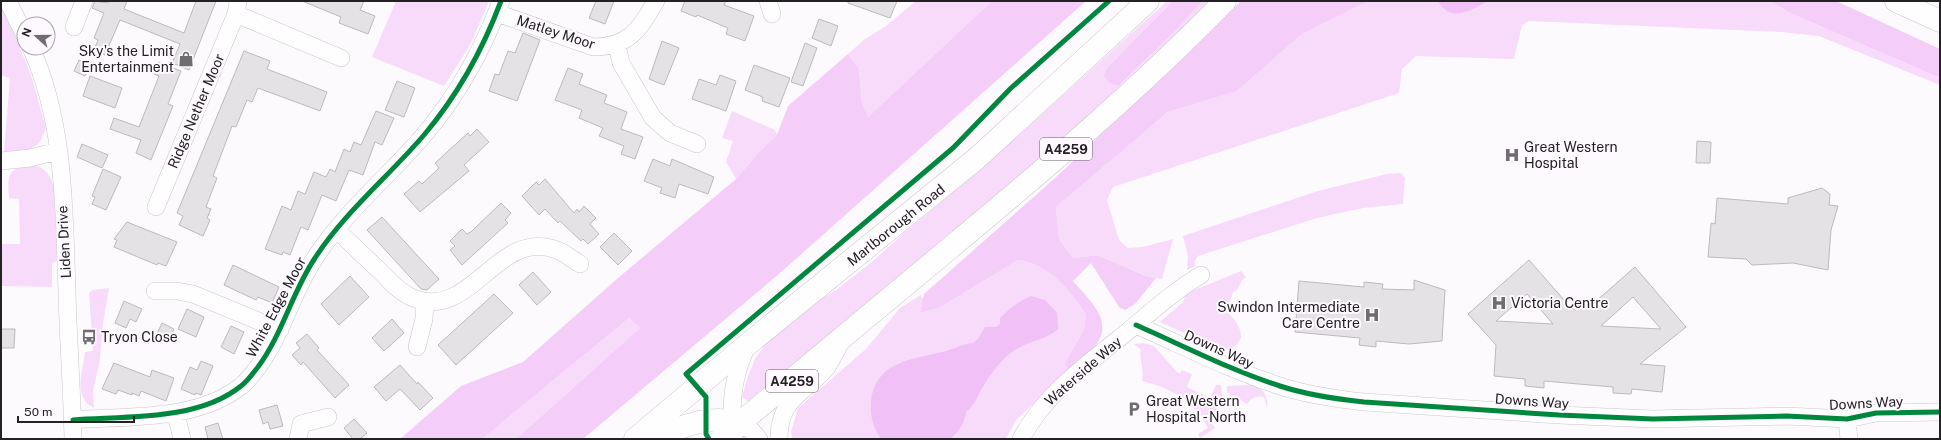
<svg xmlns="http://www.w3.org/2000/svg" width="1941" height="440" viewBox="0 0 1941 440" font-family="'Public Sans',sans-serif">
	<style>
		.green { fill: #f8dafb }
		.forest { fill: #f5cdf9 }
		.water { fill: #f0c0f6 }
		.building { fill: #e4e2e5; stroke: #bdbabd; fill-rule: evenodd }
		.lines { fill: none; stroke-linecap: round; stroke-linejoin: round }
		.street-casing { stroke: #c9c7ca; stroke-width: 18 }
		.primary-casing { stroke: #c9c7ca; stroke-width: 23 }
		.highway-casing { stroke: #c9c7ca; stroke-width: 23 }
		.street { stroke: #fffeff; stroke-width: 17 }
		.primary { stroke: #fffeff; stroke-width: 22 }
		.highway { stroke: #fffeff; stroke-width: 22 }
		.cycleway-casing { stroke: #fef9ff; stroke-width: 8 }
		.cycleway { stroke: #00873e; stroke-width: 5 }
		.labels { text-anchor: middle; stroke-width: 4; stroke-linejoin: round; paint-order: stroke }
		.shield { fill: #fef9ff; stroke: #656265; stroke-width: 1 }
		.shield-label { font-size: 13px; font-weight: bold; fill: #232123 }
		.street-label { font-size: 14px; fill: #232123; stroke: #fef9ff }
		.poi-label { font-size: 14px; fill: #232123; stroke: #fef9ff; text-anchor: start }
	</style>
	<rect width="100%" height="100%" fill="#fdfafe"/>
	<!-- green -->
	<path class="green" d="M396,1h93l-19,44 -26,41 -72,-29z
		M916,1h76l-124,116 -6,-14 -3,-34 -11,-15 17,-15 21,-13z
		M1167,1h6l-66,67 14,17 53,-53 29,-31h11l-112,106 -353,295 -7,-5 5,-18 8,-20 13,-19 41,-34 27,-16 36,-28 33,-30 73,-60z
		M1369,1h401l20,12 150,65v7l-121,-49 -37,-4 -253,-11 -7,4 -8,34 -98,-3 -14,13 -3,24 -286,94 -6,13 12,40 9,8 15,-1 30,-8 -11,40 -16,-3 -49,-21 -24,3 -14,-19 -3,-32 112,-95 69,-21 65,-57z
		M1,6l7,13 23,56 15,53 -5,12 -4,5 -7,4 -26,4 6,-75 -9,-3z
		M732,111l43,19 2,5 -19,18 -22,26 -10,-17 7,-21 -11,-3z
		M35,165c11,4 16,11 19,22l3,74 -5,2v24l-51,-1v-42h19l-1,-45 -10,-1c-2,-26 0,-31 26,-33z
		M1401,173l4,5 -2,26 -40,4 -46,10 -119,38 -4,6 2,4 -9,4 1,-14 -5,-20 135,-45 69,-17z
		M1018,260c30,3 53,31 68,55l-2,15 -18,33 3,7 -53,50 -10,19h-214l-1,-7 7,-24 68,-59 34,-41 21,-13 2,4 -3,14 19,-5z
		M1241,271l5,6 -4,3 -5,10 -4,2 -7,20c8,5 15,15 15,25 -3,9 -11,14 -21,12l-60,-27 23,-20 2,-6 6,-7 1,2z
		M109,288l-6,35 -3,36 -7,32 1,17c-22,-11 -11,-36 -9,-56l8,-1 -4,-58 4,-3z
		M629,318l11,10 -124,111h-34z
		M1143,343l11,3 23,26 3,2 2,-4 10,4 -5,13 23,11 6,-13h5l1,10 4,2 -5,9 -4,1v5l-6,9 4,7 -15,10 -2,-4 10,-6c-14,-27 -37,-40 -66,-47 3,-12 -4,-25 -1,-31l-7,-6z
		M1251,385c14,4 17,11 16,24l-3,-12c-7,-2 -13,1 -17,7l-20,-12v-6z"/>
	<!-- forest -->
	<path class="forest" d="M992,1h94l-306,272 -197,166h-67l124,-111 -11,-10 -147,121h-82l61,-53 62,-24 95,-84 118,-99 22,-26 19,-18 11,-29 60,-52 11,15 3,34 6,14z
		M1173,1h30l-29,31 -54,53c-7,0 -12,-2 -16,-9l3,-8z
		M1241,1h128l-67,33 -65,57 -69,21 -112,95 3,32 14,19 24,-3 49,21 10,2 -21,26 -10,6 -6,-3 -28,-44 -18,18c14,17 40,37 25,61 -6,11 -20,20 -29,28l-4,-7 19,-33 2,-15c-15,-24 -38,-52 -68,-55l-79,48 -19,5 4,-19 130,-115z
		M1770,1h66l104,48v29l-150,-65z"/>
	<!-- water -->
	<path class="water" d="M1438,1h50c-17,9 -37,23 -50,0z
		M1031,296l14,4 12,13 1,16c-13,12 -32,12 -46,23 -13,9 -23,25 -31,38 -5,9 -7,16 -15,22 0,9 -9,22 -16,27h-69c-7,-10 -11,-22 -10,-35 3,-44 42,-44 75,-53 10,-3 17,-7 27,-8l5,-4 7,-12h11l4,-3v-6c9,-9 19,-17 31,-22z"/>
	<!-- building -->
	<path class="building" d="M95,1l13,2 1,-2h18l-3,8 60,24 12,-32h20l-27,69 -17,-7 8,-19 -60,-24 -15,35 -11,-5 4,-10 -4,-2 10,-25 -12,-5z
		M302,1h62l-4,9 15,6 -7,18 -29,-11 2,-6z
		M596,1h18l-9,23 -16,-6z
		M685,1h41l-2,4 30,11 -9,25 -19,-7 2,-6 -31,-13 -1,2 -15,-6z
		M848,1h49l-7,17 -42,-15z
		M819,19l19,7 -7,20 -19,-8z
		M523,33l17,7 -23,61 -28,-10 6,-17 4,1 9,-24 7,2z
		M662,41l17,7 -15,37 -15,-6z
		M805,43l12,5 -14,38 -12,-4z
		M244,51l26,10 -3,8 60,23 -7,19 -62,-23 -6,14 -5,-2 -11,27 -4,-1 -19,50 4,2 -11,29 5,2 -4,9 3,2 -7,16 -24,-11 4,-9 -6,-3z
		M79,60l11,5 -5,11 -11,-5z
		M158,62l23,9 -13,33 5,2 -22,54 -15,-7 5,-13 -31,-11 4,-11 25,9 20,-51 -5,-2z
		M754,65l36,13 -11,29 -17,-6 1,-4 -18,-7z
		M568,68l15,6 -4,10 28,11 -3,8 23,9 -6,17 22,8 -8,22 -14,-5 3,-8 -25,-10 4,-8 -24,-10 3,-8 -27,-10z
		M720,75l16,6 -10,30 -34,-12 7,-20 17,6z
		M90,76l32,12 -7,20 -32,-12z
		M397,81l18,7 -11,29 -19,-7z
		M376,111l18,7 -12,27 -7,-3 -12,33 -14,-5 -13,31 -14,-6 -14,35 -7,-3 -11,28 -7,-3 -1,3 -17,-6 17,-43 9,4 7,-19 7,3 9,-22 12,5 4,-8 5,3 9,-23 6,3 4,-10 7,3z
		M477,129l12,13 -25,23 5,6 -49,41 -16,-18 15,-13 3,3 17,-16 -4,-5 33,-30 2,3z
		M1697,141l14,1 -1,21h-14z
		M82,144l26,11 -6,13 -25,-11z
		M653,159l17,7 2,-7 42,18 -6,17 -29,-10 -4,14 -15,-5 2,-5 -18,-7z
		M103,169l18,8 -15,33 -14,-6 3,-7 -3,-1z
		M545,179l29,34 3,-4 2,3 5,-6 12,12 -6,6 9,10 -11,10 -5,-5 -2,2 -21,-20 -2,2 -13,-14 -6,6 -17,-19 14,-14 3,3z
		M1822,188l8,6 -1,11 9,1 -7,24 -3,40 -35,-7 -41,2 -6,-6 -38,-2 3,-34 4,1 2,-26 71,6v-6z
		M501,203l10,10 -6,7 3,3 -46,42 -12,-15 5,-4 -5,-5 12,-12 5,5 5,-3z
		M382,217l57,62 -12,11 -6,-1 -54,-59z
		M127,222l50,20 -11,24 -8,-3 -1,2 -43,-18 3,-7 -3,-1z
		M614,233l18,18 -14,14 -18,-18z
		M1529,260l43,49h15l48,-42 51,60 -46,37 25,2 -3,26 -30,-3 -1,5 -18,-1v-6l-69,-6v7l-19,-2v-7l-31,-3 2,-31 -28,-31zM1527,294l26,30 -57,-3zM1633,297l28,32 -60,-3z
		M233,265l46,22 -7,16 -14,-6 -2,3 -32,-15z
		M533,272l18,20 -14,13 -18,-20z
		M350,276l19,21 -30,28 -18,-21z
		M1414,280l31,10 -3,51 -33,3 -33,-3v6l-17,-2 1,-7 -65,-6 4,-51 65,6v-5l19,2 -1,5 32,1z
		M494,294l19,19 -57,52 -18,-20z
		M124,301l18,8 -6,13 -6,-3 -4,9 -11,-5z
		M187,309l17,8 -8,20 -18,-8z
		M392,319l12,14 -20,18 -12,-13z
		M162,323l12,6 -6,12 -12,-5z
		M231,326l13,6 -10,22 -13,-7z
		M1,329h14l-1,19h-13z
		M307,334l12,14 -2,2 32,35 -14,13 -32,-36 -2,3 -9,-10 8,-7 -4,-5z
		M201,361l12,5 -12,29 -5,-2 -1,2 -14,-6 9,-22 7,3z
		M114,363l36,14 2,-7 22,8 -8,23 -25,-10 -2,5 -7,-3v2l-14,-5 -2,4 -14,-5z
		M400,365l17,19 1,-2 15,16 -13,12 -20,-21 -14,12 -12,-14z
		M277,405l6,21 -13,3 -2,-7 -5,2 -4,-14z
		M354,419l13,14 -7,6h-7l-9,-11z
		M218,423l5,16h-15l-3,-12z"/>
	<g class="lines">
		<!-- street casing -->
		<g class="street-casing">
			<path id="street" d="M8,1l16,33
				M768,1l4,13
				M497,13l96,34c36,0 46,-17 63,-46
				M236,14l105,44
				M74,27l10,-26
				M617,45l4,18 32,55 17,15 27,11
				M31,48c34,74 33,162 36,242 1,50 5,99 6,149
				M1,161l29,-3 28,-7
				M156,207l80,-193 2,-13
				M337,230c14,14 29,28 44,42 9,9 18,20 30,25 60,27 85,-70 146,-47 8,3 16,10 23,14
				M155,291h22l16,3 87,36
				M1136,325c48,21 94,45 144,61 27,9 56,13 84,16l195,13 94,4 133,-3 61,3 29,-6 64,-1
				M417,347l7,-28 1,-17
				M176,414l6,25
				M1847,419l2,20
				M73,420c53,-4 125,1 168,-34 7,-5 12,-13 17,-19 25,-34 34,-75 57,-109 29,-45 74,-82 109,-123 33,-39 59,-86 77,-134
				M740,423l12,8 7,8
				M735,433c-7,-29 0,-61 12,-87
				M298,439l3,-15 27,-7
				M779,439c0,-42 25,-44 48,-72 5,-7 9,-16 13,-24
				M1021,439c24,-46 67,-75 106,-107 24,-20 47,-41 74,-57"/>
		</g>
		<!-- primary casing -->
		<g class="primary-casing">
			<path id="primary" d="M635,439l113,-95 228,-185 172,-158
				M652,439c30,-12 55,-25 88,-16
				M721,439c76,-64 153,-128 229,-191 95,-79 189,-159 275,-247"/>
		</g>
		<!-- highway casing -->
		<g class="highway-casing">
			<path id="highway" d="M1896,1l44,20"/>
		</g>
		<!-- street -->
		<use href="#street" class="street"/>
		<!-- primary -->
		<use href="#primary" class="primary"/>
		<!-- highway -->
		<use href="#highway" class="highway"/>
		<!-- cycleway casing -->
		<g class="cycleway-casing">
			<path id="cycleway" d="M1136,325c48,21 94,45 144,61 27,9 56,13 84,16l195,13 94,4 133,-3 61,3 29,-6 64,-1
				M73,420c53,-4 125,1 168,-34 7,-5 12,-13 17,-19 25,-34 34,-75 57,-109 29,-45 74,-82 109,-123 33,-39 59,-86 77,-134
				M709,439l-3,-5v-37l-20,-23 267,-226 58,-60 98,-87"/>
		</g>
		<!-- cycleway -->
		<use href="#cycleway" class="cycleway"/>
	</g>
	<!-- icons -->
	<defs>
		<g id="shop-bare" transform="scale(1.2)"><path d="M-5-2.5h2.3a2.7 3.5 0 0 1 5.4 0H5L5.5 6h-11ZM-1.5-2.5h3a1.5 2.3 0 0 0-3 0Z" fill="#6f6d70" stroke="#fef9ff" stroke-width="2.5" paint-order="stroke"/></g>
		<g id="hospital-bare" transform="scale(1.2)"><path d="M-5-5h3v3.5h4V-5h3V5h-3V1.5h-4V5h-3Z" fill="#6f6d70" stroke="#fef9ff" stroke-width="2.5" paint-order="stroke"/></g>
		<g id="bus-bare" transform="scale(1.2)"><path d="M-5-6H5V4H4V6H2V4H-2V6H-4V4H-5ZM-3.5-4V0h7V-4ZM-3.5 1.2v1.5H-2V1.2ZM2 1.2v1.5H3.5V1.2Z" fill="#6f6d70" stroke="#fef9ff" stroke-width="2.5" paint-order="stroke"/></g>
		<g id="parking-bare" transform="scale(1.2)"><path d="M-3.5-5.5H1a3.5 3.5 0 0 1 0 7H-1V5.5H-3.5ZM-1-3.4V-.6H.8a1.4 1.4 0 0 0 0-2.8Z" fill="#6f6d70" stroke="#fef9ff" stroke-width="2.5" paint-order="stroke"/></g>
	</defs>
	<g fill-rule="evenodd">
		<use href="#shop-bare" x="186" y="59"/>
		<use href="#hospital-bare" x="1512" y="155"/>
		<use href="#hospital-bare" x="1499" y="303"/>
		<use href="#hospital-bare" x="1372" y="315"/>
		<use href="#bus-bare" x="89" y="337"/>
		<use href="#parking-bare" x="1134" y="409"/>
	</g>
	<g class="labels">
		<!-- shield labels -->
		<g class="shield">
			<rect x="1040" y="138" width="52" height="22" rx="3"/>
			<rect x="766" y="370" width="52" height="22" rx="3"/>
		</g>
		<g class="shield-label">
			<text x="1066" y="154">A4259</text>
			<text x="792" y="386">A4259</text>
		</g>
		<!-- street labels -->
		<g class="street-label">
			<text transform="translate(556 32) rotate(18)" y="5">Matley Moor</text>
			<text transform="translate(196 111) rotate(-67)" y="5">Ridge Nether Moor</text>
			<text transform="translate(896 225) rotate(-39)" y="5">Marlborough Road</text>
			<text transform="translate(64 242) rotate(-93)" y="5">Liden Drive</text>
			<text transform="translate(276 307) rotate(-62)" y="5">White Edge Moor</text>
			<text transform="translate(1219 349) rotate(24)" y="5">Downs Way</text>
			<text transform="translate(1083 371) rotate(-41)" y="5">Waterside Way</text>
			<text transform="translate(1532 401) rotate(4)" y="5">Downs Way</text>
			<text transform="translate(1866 403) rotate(-3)" y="5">Downs Way</text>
		</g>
		<!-- poi labels -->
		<g class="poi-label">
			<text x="174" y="56" text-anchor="end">Sky's the Limit<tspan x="174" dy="16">Entertainment</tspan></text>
			<text x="1524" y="152">Great Western<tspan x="1524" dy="16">Hospital</tspan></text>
			<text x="1511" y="308">Victoria Centre</text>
			<text x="1360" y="312" text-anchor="end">Swindon Intermediate<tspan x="1360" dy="16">Care Centre</tspan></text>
			<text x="101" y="342">Tryon Close</text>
			<text x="1146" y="406">Great Western<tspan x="1146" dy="16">Hospital - North</tspan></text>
		</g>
	</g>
	<!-- border -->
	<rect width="1941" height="440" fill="none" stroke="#232123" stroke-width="4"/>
	<!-- north arrow -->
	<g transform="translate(36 36) rotate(291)"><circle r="19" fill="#fef9ff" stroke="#a6a3a7"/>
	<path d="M0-3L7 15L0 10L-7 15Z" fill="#6f6d70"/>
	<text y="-6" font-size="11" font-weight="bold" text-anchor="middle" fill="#232123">N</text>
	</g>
	<!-- scale -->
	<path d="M18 416v6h116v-6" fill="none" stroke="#232123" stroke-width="2"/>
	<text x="24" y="416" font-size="12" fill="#232123" stroke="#fef9ff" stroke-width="3" paint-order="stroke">50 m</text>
</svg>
